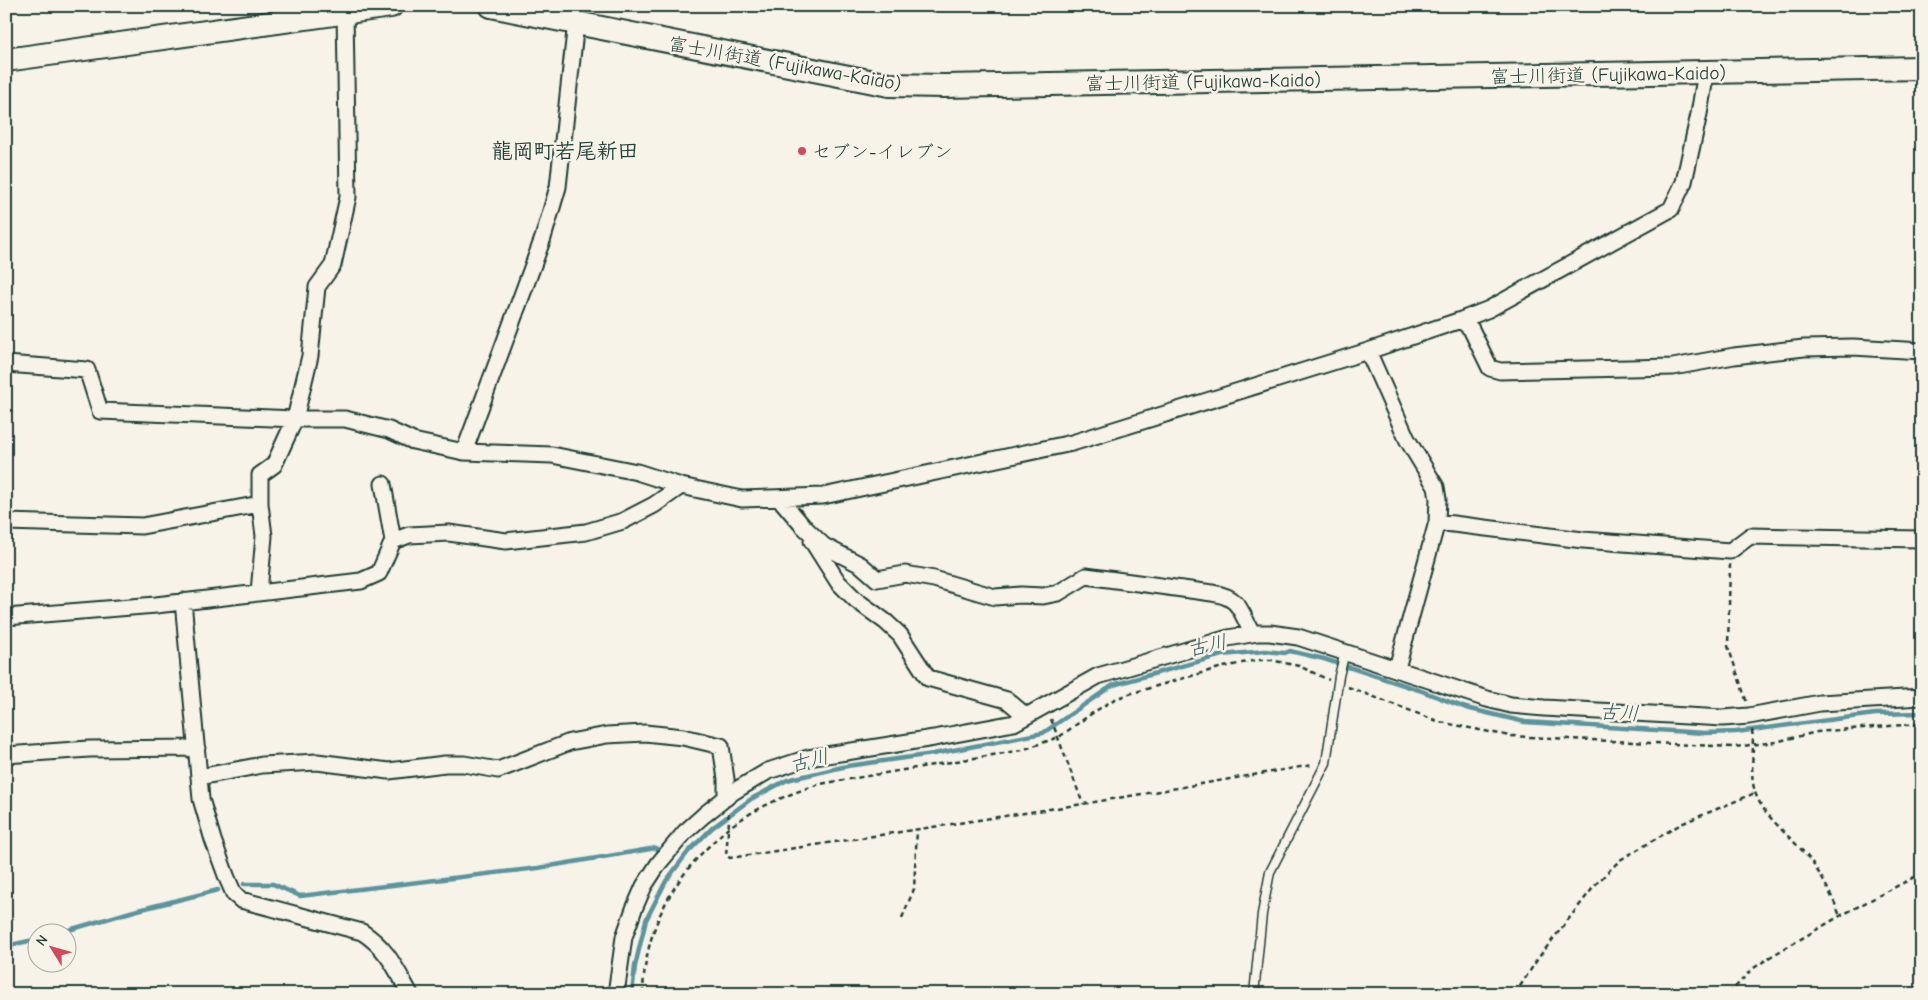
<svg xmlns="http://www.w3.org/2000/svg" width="1928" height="1000" viewBox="0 0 1928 1000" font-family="'Comic Neue','Klee One',sans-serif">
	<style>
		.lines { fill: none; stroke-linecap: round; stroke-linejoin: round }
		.stream { stroke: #5c949e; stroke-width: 4.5 }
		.service-casing { stroke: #1f3d34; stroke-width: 11 }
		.minor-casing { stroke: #1f3d34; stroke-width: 19 }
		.primary-casing { stroke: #1f3d34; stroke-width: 26 }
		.path { stroke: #1f3d34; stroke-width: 2.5; stroke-dasharray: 5 4; stroke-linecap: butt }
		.service { stroke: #f7f3e8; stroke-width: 8 }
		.minor { stroke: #f7f3e8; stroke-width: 15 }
		.primary { stroke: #f7f3e8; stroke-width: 22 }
		.poi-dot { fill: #d1495b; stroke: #f7f3e8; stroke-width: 2 }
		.labels { text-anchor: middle; stroke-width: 5; stroke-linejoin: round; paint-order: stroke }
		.street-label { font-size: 19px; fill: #1f3d34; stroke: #f7f3e8 }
		.poi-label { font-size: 19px; fill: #1f3d34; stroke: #f7f3e8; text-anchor: start }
		.water-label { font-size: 20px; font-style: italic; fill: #335a57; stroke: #f7f3e8 }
		.quarter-label { font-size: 21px; font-weight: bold; fill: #1f3d34; stroke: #f7f3e8 }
	</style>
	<rect width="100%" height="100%" fill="#f7f3e8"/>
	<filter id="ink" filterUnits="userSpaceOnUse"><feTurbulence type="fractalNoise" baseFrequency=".02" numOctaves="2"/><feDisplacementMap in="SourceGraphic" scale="10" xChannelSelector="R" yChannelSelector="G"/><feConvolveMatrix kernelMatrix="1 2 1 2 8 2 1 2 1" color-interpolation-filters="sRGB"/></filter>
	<g filter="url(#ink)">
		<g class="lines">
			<!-- stream -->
			<path class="stream" d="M244,884h29l27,12 238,-28 118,-20 6,5
				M62,932l72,-21 84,-21
				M6,946l32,-7
				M632,994l3,-28 11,-46 20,-39 22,-29 24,-24 39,-29 36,-19 60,-14 86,-12 110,-21 70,-48 109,-30 43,-4 20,2 5,-2 34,8 95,31 47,18 59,14 180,11 31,-1 139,-18 47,-1"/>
			<!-- service casing -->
			<g class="service-casing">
				<path id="service" d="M1254,994l8,-80 8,-42 56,-109 13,-87 6,-24"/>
			</g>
			<!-- minor casing -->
			<g class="minor-casing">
				<path id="minor" d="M1461,320l10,9 19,39 10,3 173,-4 61,-11 70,-8 49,-1 69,4
					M1368,351l39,88 29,48 2,12 -1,23 -40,146
					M6,364l81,6 13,41 195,8h50l44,11 24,11 51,11 88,3 85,17 44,14 61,13 81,-3 249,-53 296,-92 93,-31 28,-11 182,-100 13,-27 15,-68 7,-42
					M464,452l79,-214 15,-51 18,-165
					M383,484l10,57
					M780,499l22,26 22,21 37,19 16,14 28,-5 29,5 61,18 26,-2 22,1 15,-3 28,-17 126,17c26,4 27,14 38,36
					M6,522l136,4 118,-22
					M1437,522l146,18 147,11 20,-15 172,3
					M812,541l26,41 18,18 30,22 14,13 28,43 79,22 19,16
					M259,592l5,-56 -4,-32v-29l14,-10 21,-46 15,-63 7,-69 16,-22 15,-68 -3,-185
					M183,601l18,198 12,41 14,38 7,16 7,6 121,32c25,16 34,37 48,62
					M6,617l150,-12 205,-24 18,-8 14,-32 16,-6 40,-2 57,8 80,-9 37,-11 31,-16 27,-19
					M6,755l83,-6 108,-1
					M199,777l63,-12 55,-3 72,9 56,-7h19l34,6 72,-28 37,-7 38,-2 38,4 38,9 5,33v19
					M616,994l8,-57 10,-28 10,-23 15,-23 26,-31 19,-17 29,-23 35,-21 40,-13 126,-20 80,-15 84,-47 130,-38 29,-5h13l28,4 189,62 24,6 33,3 179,10 26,-2 71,-13 102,-6"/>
			</g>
			<!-- primary casing -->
			<g class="primary-casing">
				<path id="primary" d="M491,6l398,79 55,1 978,-18
					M6,60l385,-54"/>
			</g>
			<!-- path -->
			<path class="path" d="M1730,564l-2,82 19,57
				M1348,687l92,35 70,14 224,11 41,-5 42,-10 57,-5 48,-3
				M1051,719l32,85
				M1752,730c3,21 -3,42 3,62 7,24 41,49 56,69 12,17 21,35 29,55
				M728,813l1,8 -3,34 4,3 353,-54 229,-39
				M902,918l12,-29 3,-60
				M643,994c1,-58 24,-107 65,-147 9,-9 18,-18 29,-25 25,-17 54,-29 83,-38l202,-34 37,-13 35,-25 19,-12 16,-6 90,-26 38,-8h14l28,6 30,14
				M1515,994l24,-37 57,-73 24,-24 61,-36 74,-31
				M1729,994l22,-24 19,-13 70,-41 82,-43
				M1921,994l1,-1"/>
			<!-- service -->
			<use href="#service" class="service"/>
			<!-- minor -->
			<use href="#minor" class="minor"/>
			<!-- primary -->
			<use href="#primary" class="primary"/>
		</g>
	</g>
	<!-- markers -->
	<circle class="poi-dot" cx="802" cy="151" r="5"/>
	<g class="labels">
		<!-- street labels -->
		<g class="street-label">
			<text transform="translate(785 63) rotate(10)" y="7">富士川街道 (Fujikawa-Kaido)</text>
			<text transform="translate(1608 74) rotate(-1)" y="7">富士川街道 (Fujikawa-Kaido)</text>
			<text transform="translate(1203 81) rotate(-1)" y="7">富士川街道 (Fujikawa-Kaido)</text>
		</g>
		<!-- poi labels -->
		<g class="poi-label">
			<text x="812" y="158">セブン-イレブン</text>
		</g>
		<!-- water labels -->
		<g class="water-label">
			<text transform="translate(1207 645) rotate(-12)" y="7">古川</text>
			<text transform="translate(1619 712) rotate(3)" y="7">古川</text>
			<text transform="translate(809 760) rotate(-14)" y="7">古川</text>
		</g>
		<!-- quarter labels -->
		<g class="quarter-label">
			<text x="565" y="158">龍岡町若尾新田</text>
		</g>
	</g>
	<!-- margin -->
	<rect width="1928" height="1000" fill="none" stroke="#f7f3e8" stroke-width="25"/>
	<rect x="12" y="12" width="1903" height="975" fill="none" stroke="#1f3d34" stroke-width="2" filter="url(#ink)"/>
	<!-- north arrow -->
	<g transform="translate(52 948) rotate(307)"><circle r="24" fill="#f7f3e8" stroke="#a1aaa0"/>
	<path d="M0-4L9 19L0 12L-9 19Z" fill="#d1495b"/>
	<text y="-8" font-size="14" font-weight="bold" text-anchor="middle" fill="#1f3d34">N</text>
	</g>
</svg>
